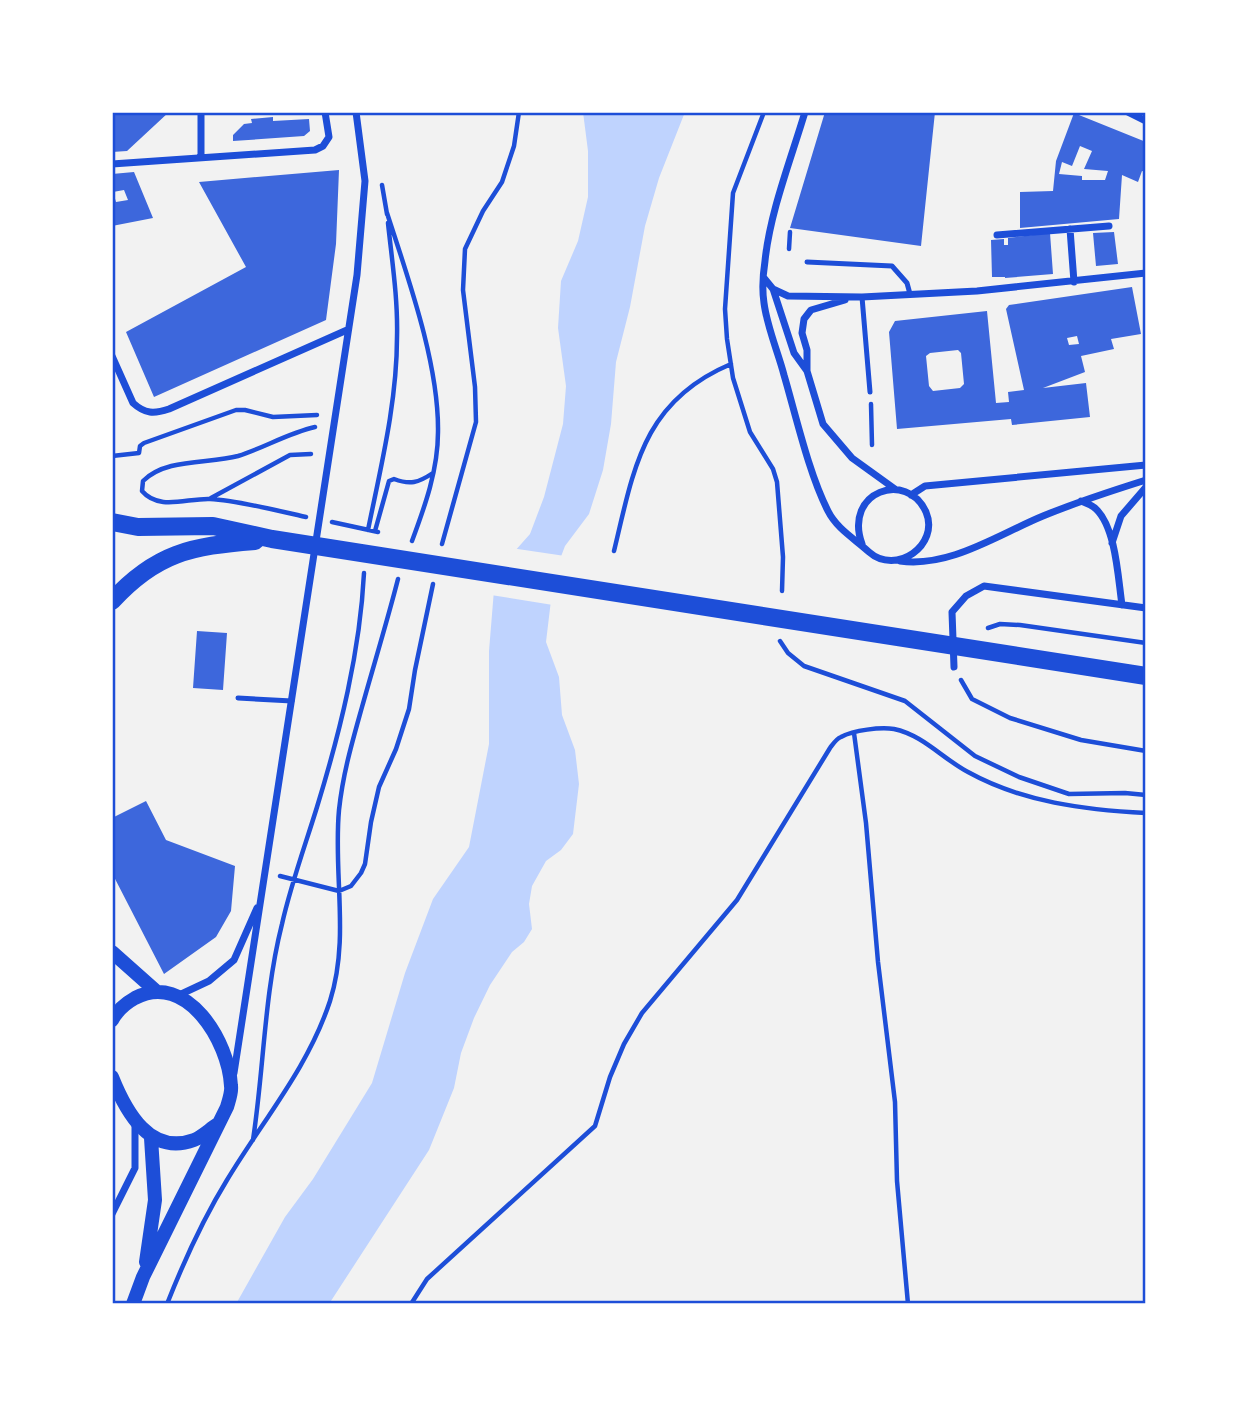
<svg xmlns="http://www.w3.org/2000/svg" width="1258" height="1416" viewBox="0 0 1258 1416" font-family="'Public Sans',sans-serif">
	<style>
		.water { fill: #bfd3fe }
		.pier { fill: #f2f2f2 }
		.building { fill: #3d67dc; fill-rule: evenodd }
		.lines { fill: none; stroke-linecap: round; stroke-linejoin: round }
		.path { stroke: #1d4ed8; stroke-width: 4.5 }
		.service { stroke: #1d4ed8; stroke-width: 5 }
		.minor { stroke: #1d4ed8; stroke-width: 7 }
		.secondary { stroke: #1d4ed8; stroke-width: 14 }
		.primary { stroke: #1d4ed8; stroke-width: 18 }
		.neatline { fill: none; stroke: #1d4ed8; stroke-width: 2.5 }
	</style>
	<rect width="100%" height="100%" fill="#f2f2f2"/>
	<!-- water -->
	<path class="water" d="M583,112h102l-26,66 -14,48 -15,81 -14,55 -5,62 -8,46 -14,44 -24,32 -11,29 -8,67 13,35 3,38 13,35 4,34 -6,50 -12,16 -15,11 -14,25 -3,18 3,25 -8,13 -12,10 -22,33 -16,33 -13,35 -7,35 -25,62 -100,154h-93l49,-87 28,-38 59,-96 33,-110 28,-74 36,-52 20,-103v-93l5,-61 13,-30 23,-26 14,-37 19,-73 3,-38 -8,-58 3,-47 17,-40 10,-44v-46z"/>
	<!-- pier -->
	<path class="pier" d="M511,548l54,8 -8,20 -4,29 -62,-10v-6l12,-30z"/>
	<!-- building -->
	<path class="building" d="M112,112h57l-42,39 -15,1z
		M825,112h110l-14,134 -131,-18z
		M1074,113l72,29v30l-4,-1 -4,11 -16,-7 -3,44 -99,9v-36l33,-1 3,-30zM1080,146l12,5 -8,18 24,2 -3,9h-23v-4l-23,-2 3,-12 10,4z
		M273,117v4l36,-2 1,12 -6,5 -71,5v-6l11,-11 8,-1 -1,-4z
		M339,170l-3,74 -10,76 -172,77 -28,-65 120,-65 -47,-85z
		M134,172l19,46 -41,8v-52zM124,190l4,10 -12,2 -3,-10z
		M1114,232l4,32 -22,2 -3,-33z
		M1050,233l3,41 -48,4v-1h-13l-1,-37 13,-1v6h4v-7z
		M1132,287l9,47 -30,5 3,10 -33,7 4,16 -42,16 43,-5 4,34 -78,8 -1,-6 -114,10 -8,-97 6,-11 92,-10 9,92 13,-1 -1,-10 16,-2 -18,-81 3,-4zM1077,336l2,8 -10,1 -2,-7zM958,350l3,3 3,31 -4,4 -27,3 -4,-5 -3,-30 4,-3z
		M197,631l30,2 -4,57 -30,-2z
		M146,801l20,39 69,26 -4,45 -15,26 -52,37 -52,-101v-55z"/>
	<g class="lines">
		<!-- path -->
		<path class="path" d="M764,112l-31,81 -8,116 2,30 6,39 17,54 23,37 4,13 6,75 -1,34
			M382,185l5,29
			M387,213c21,65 52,151 51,219 0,38 -13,74 -26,109
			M789,249l1,-17
			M871,404l1,41
			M112,456l27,-3 1,-7 4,-3 92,-33h9l28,7 44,-2
			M211,498l79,-43 21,-1
			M306,517c-28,-6 -69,-17 -96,-18 -23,-1 -51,12 -68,-8l1,-10c23,-23 65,-17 95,-25 26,-8 50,-23 77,-29
			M332,522l46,10
			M368,530c13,-64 29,-128 29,-193 1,-38 -5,-76 -9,-114
			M375,531l14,-50 5,-2c16,6 24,4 39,-6
			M442,544l34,-122 -1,-35 -12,-97 2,-41 18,-38 19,-29 12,-36 5,-34
			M614,551c20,-83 29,-150 117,-187
			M988,628l12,-4 20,1 126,18
			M780,641l8,12 16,13 101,35 70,55 44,21 50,17 56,-1 21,2
			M961,680l11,19 38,19 71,22 65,11
			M854,733l12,90 12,139 17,140 2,79 11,123
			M280,876l59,15 12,-5 10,-13 4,-9 6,-42 8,-35 17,-38 13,-40 6,-39 18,-86
			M253,1140c11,-72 11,-145 29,-216 9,-40 23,-78 35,-117 23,-75 43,-155 47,-234
			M167,1304c17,-43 36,-85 60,-124 36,-60 81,-112 103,-179 20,-63 3,-127 9,-191 4,-37 13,-67 23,-103 12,-43 25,-85 36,-128
			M411,1304l16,-25 168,-153 15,-49 14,-33 18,-31 95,-113 93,-152c3,-4 6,-9 11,-11 13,-7 39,-10 53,-8 29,6 49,30 74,43 54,30 117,38 178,41"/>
		<!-- service -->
		<path class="service" d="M807,262l85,4 15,17 3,11
			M862,297l8,95
			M238,698l54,3"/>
		<!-- minor -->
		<path class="minor" d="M805,112c-14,47 -35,100 -40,149 -2,13 -3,29 -1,42 3,24 14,49 20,72 12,41 25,99 44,136 9,18 27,28 41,41 27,24 71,-7 57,-40 -19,-42 -83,-21 -64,32
			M1128,112l18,9
			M201,156v-44
			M112,164l203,-14 8,-4 6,-9 -4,-25
			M1070,229l4,53
			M997,235l112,-9
			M764,278l9,11 15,7 74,1 115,-6 169,-18
			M773,289l21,64 13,18 16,53 29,34 43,31
			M112,356l21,47c12,11 21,11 36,6l178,-79
			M807,371v-21l-5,-17 2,-14 7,-9 34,-10
			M911,495l14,-9 221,-21
			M1081,501c5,2 11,4 15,8 20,19 22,69 26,96
			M1112,543l9,-27 25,-29
			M900,561c50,7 99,-27 143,-45 34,-14 68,-25 103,-36
			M954,667l-2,-55 14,-16 18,-10 162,22
			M177,996l32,-15 25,-21 23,-52
			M234,1073l123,-798 8,-94 -9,-69
			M112,1214l23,-46v-45"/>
		<!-- secondary -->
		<path class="secondary" d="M112,952l45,40
			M112,1020c5,-9 14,-17 23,-22 52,-27 94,44 96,88 1,6 -2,14 -4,21l-84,170 -10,27
			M112,1077c14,35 38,79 82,63 8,-3 16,-11 24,-16
			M146,1262l9,-62 -4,-62"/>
		<!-- primary -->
		<path class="primary" d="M112,522l26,5 75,-1 59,13 874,137
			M112,601c44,-48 79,-55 143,-60"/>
	</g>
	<!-- border -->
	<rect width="1258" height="1416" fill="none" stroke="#ffffff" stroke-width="228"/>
	<rect x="114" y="114" width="1030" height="1188" class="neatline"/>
</svg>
